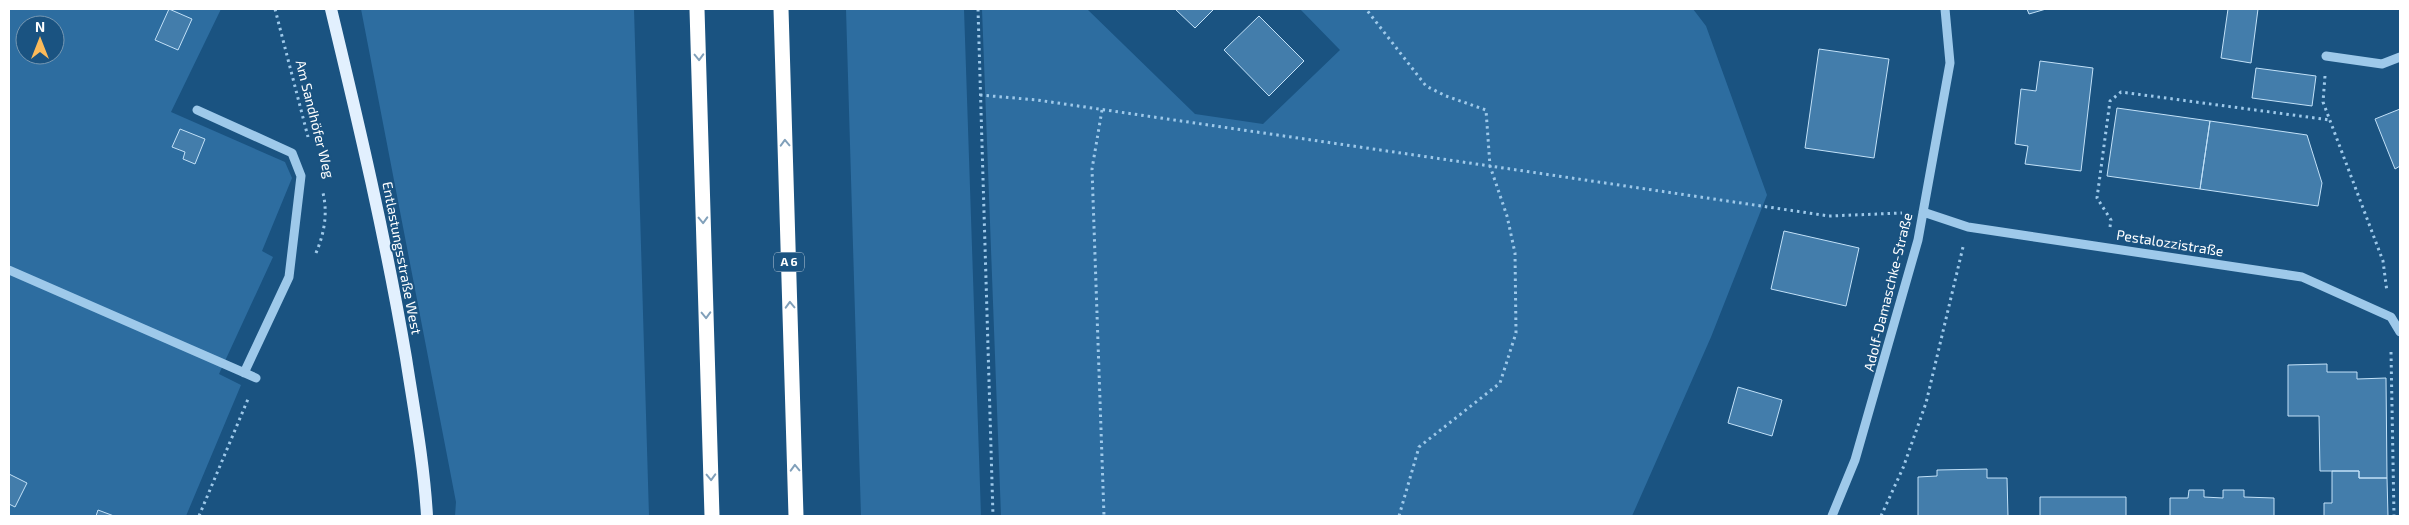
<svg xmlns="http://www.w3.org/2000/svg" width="2409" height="525" viewBox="0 0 2409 525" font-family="'Exo 2',sans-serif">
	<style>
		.green { fill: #2d6da0; fill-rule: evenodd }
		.building { fill: #437dab; stroke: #c2e1f8 }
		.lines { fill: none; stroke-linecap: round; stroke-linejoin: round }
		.path { stroke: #9ec9ea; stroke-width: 3; stroke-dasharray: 2.5 4; stroke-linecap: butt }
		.minor { stroke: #9ec9ea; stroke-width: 9 }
		.major { stroke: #e2f0fe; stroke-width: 12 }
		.highway { stroke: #fff; stroke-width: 15 }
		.oneway { stroke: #81a0ba }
		.labels { text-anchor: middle; stroke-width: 4; stroke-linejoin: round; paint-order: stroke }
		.shield { fill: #1a5381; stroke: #bacbd9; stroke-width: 1 }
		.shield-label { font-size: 12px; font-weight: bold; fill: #fff }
		.street-label { font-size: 14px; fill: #fff; stroke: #1a5381 }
	</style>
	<rect width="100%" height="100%" fill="#1a5381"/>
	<!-- green -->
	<path class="green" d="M9,9h212l-50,103 114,50 7,16 -30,73 11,6 -54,117 22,11 -55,131h-177zM25,25h30v30h-30z
		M361,9h273l15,507h-194l1,-14z
		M846,9h118l17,507h-120z
		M982,9h105l108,105 68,10 77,-74 -40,-41h393l13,17 61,169 -56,142 -79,179h-631z"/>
	<!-- building -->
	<path class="building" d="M169,9l23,10 -14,31 -23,-10z
		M1175,9h39l-19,19z
		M2027,9h19l-17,5z
		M2228,9h30l-7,54 -30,-5z
		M1259,16l45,45 -35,35 -45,-46z
		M1819,49l70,10 -15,99 -69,-10z
		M2040,61l53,7 -12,103 -56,-7 3,-18 -13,-2 6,-55 15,2z
		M2256,68l60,8 -4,30 -60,-8z
		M2117,108l93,13 -10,68 -93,-13z
		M2400,109v57l-5,3 -20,-50z
		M2210,121l97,14 15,48 -4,23 -118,-17z
		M180,129l25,10 -10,25 -12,-5 2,-7 -13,-5z
		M1784,231l75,17 -13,58 -75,-17z
		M2327,364v8h30v7l29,-1 1,100h-28v-7h-39l-1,-55h-31v-51z
		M1738,387l44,13 -10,36 -44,-13z
		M1987,469v9h20l1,38h-90v-39l19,-1v-6z
		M2332,471h27v7h28l1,38h-64v-13h8z
		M9,474l18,9 -12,24 -6,-3z
		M2189,490h15v7l19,1v-8h21v7l30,1v18h-104v-18h18z
		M2040,497h86v19h-86z
		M98,510l16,6h-18z"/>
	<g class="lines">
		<!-- path -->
		<path class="path" d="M275,9l33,128
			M978,9l15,507
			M2325,76l-2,26 60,159 4,31
			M980,95l57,5 453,66 -4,-56 -40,-14 -20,-10 -60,-77
			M1102,110l-10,59 12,347
			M2110,227l1,-7 -14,-22 13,-97 11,-9 209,28
			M316,253c8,-19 12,-39 7,-60
			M2391,352l3,164
			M199,516l49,-117
			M1399,516l20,-69 81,-64 16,-50 -1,-80 -8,-37 -17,-50 339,50 73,-3
			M1881,516l22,-48 23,-65 37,-156"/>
		<!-- minor -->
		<path class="minor" d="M2326,56l56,8 18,-7
			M197,110l95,43 9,23 -12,101 -45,96
			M1923,212l45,15 334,50 89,40 9,15
			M9,270l247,108
			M1832,516l23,-56 63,-220 32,-177 -5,-54"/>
		<!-- major -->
		<path class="major" d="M331,9c28,116 55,231 75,349 8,52 18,105 21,158"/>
		<!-- highway -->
		<path class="highway" d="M697,9l15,507
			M781,9l15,507"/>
	</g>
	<!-- one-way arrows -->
	<defs><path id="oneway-chevron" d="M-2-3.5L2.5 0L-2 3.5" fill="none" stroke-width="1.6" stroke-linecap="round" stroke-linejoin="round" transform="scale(1.25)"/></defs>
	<g class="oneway">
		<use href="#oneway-chevron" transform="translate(699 57) rotate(88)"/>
		<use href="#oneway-chevron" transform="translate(785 143) rotate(-92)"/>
		<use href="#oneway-chevron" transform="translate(703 220) rotate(88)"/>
		<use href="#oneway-chevron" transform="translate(790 305) rotate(-92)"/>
		<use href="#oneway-chevron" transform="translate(706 315) rotate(88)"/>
		<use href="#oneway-chevron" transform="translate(795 468) rotate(-92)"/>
		<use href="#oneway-chevron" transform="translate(711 477) rotate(88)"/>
	</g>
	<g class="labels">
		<!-- shield labels -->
		<rect class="shield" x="774" y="252.5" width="30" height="19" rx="4"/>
		<g class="shield-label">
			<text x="789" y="266">A 6</text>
		</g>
		<!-- street labels -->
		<g class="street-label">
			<text transform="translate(315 119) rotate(76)" y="5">Am Sandhöfer Weg</text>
			<text transform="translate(2170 243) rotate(9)" y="5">Pestalozzistraße</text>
			<text transform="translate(402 258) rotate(79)" y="5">Entlastungsstraße West</text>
			<text transform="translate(1888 292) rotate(-76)" y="5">Adolf-Damaschke-Straße</text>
		</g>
	</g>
	<!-- border -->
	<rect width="2409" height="525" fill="none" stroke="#ffffff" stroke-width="20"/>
	<!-- north arrow -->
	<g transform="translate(40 40)"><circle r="24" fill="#1a5381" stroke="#7698b3"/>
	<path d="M0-4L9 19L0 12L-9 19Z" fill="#fcbb5a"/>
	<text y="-8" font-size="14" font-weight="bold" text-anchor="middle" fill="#ffffff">N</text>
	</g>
</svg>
